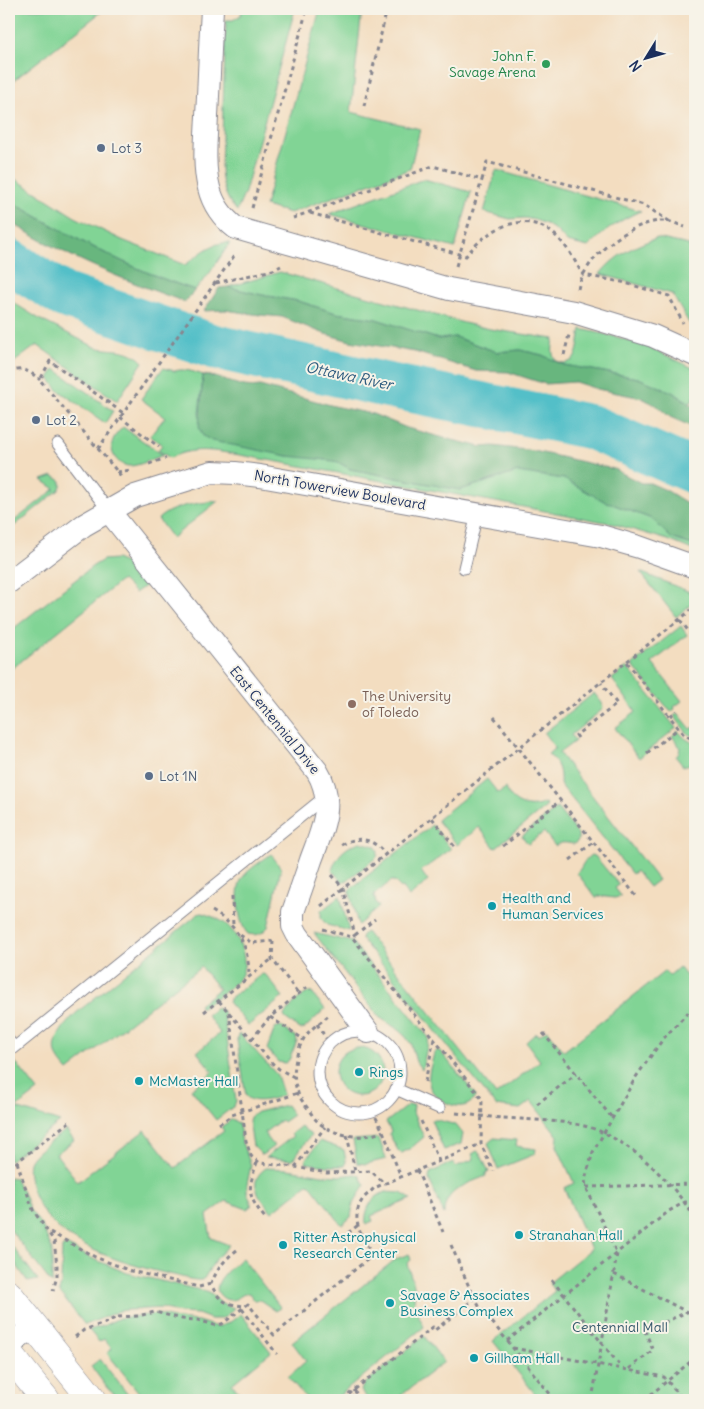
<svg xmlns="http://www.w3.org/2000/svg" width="704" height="1409" viewBox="0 0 704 1409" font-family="Delius,sans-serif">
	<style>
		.green { fill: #81d495; stroke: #4e827a }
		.forest { fill: #68b67e; stroke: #42726e }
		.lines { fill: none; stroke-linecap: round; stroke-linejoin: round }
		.river { stroke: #52bfc8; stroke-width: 45 }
		.lane-casing { stroke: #87868f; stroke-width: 13 }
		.street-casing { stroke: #87868f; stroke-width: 24 }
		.secondary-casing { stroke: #87868f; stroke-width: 29 }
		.path { stroke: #87868f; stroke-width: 3; stroke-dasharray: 4 4; stroke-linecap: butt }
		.lane { stroke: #fff; stroke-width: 11 }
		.street { stroke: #fff; stroke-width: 22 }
		.secondary { stroke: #fff; stroke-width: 28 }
		.leisure-dot { fill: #2e9e5b; stroke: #f7f3e8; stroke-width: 2 }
		.service-dot { fill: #5c6f8a; stroke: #f7f3e8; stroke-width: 2 }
		.education-dot { fill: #8d6e63; stroke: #f7f3e8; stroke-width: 2 }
		.culture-dot { fill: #0f9aa8; stroke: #f7f3e8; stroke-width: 2 }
		.labels { text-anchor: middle; stroke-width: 4; stroke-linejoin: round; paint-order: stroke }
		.leisure-label { font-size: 14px; fill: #27864d; stroke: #f7f3e8; text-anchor: end }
		.service-label { font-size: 14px; fill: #4e5e75; stroke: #f7f3e8; text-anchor: start }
		.street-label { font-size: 14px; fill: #1b2f5e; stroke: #f7f3e8 }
		.education-label { font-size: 14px; fill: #785e54; stroke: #f7f3e8; text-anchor: start }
		.culture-label { font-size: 14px; fill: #0d838f; stroke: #f7f3e8; text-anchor: start }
		.park-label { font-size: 14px; fill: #34586c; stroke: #f7f3e8 }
		.water-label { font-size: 15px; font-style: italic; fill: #2c5a7e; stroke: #f7f3e8 }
	</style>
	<rect width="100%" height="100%" fill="#f7f3e8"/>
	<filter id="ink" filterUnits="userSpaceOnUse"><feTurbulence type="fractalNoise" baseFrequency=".02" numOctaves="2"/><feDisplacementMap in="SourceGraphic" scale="10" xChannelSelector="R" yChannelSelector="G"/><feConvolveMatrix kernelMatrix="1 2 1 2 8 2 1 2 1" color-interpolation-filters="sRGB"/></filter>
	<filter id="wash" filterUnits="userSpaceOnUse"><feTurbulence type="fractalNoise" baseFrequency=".0096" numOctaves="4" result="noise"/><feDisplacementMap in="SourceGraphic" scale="20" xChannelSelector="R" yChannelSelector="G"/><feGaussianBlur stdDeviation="1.12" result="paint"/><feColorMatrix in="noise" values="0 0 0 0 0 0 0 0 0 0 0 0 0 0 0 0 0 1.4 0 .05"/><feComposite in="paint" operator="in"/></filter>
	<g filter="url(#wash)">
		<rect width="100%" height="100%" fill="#f3ddc0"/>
		<!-- green -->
		<path class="green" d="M9,9h96l-96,75z
			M242,9h53l-50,183 -8,19c-12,-13 -16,-28 -16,-45l5,-146h7l8,-5z
			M320,9h42l-11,103 69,17 -10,40 -120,44 -25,-7z
			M496,170l145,41c-20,8 -37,20 -53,36l-21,-5 -10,-11 -11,-7 -11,-4 -10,-2 -15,1 -26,-7z
			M9,175l66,42 47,23 63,25c14,-10 27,-24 45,-22l-21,31 -14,16c-66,-21 -127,-55 -186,-90z
			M424,179l47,13 -16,56 -126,-34z
			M657,238l32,7v3l6,2v79l-6,-6 -17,-29 -72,-20c15,-19 34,-28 57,-36z
			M280,272l184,51 26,6 64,10c-1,6 -3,14 1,20 5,6 16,5 20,-2 4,-8 4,-19 6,-28l36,8 30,9 48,23v27l-4,7 -19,-11 -34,-14 -74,-13 -22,-10 -22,-5 -23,2 -42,-15 -17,2 -62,-20 -40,-6 -38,-12 -36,-6 -34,-8z
			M9,300l32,20 54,27c17,5 33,-1 48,15l-26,39 -80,-56 -28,21z
			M163,368l12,3c8,-3 20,1 28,4l-4,40 59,34 30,7 21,1 29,5 12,7 110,21 58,-18 46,7 40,22 48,18 19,19 24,8v5l-27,-11 -58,-17 -364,-67c-26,-4 -51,-11 -76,2l-12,-8 4,-5 -12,-9 15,-19 -24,-18z
			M55,369l58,42 -8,12 -47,-33 -9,-12z
			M123,427l40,28c-10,4 -24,11 -34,11 -13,-1 -20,-15 -16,-26 2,-5 6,-9 10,-13z
			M53,476l8,5v5l-2,4 -50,40v-5l46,-36 -13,-9z
			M218,501l-46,37 -14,-19c15,-14 41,-16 60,-18z
			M116,559l9,4 4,-4 16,20 1,6 -11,8 -13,-13 -113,91v-39l84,-66 10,-6z
			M640,572l55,22v7l-19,16z
			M681,626l6,9 -35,28 30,38 -8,6 1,2 -4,3 -39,-47z
			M627,667l49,61 -37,30 -24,-30 21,-16 -24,-33z
			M594,693l8,10 1,6 -32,26 4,6 -16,12 99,127 -9,7 -13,-16 -4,3 -72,-90c1,-13 -2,-22 -12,-30l7,-6 -11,-15z
			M678,713l13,16 4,-2v10l-7,-3 -14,-18z
			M678,731l8,8 9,5v23l-5,-3 -7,2 -7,-9 3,-4 1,-6 -8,-11z
			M487,779l11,14 8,-5c5,16 24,23 39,15l2,3 -52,42 -16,-21 -22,18 -20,-25z
			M557,808l21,26v7l-4,3c-7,-1 -13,-3 -19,2l-11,-14 -16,12 -6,-8z
			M432,825l19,24 -30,22 7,10 -19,16 -6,-10 -2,1 -7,-7h-3l-17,14 2,8 3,4 -21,18 -9,-35z
			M360,842l15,4 3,5 -1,6 -31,24 -4,1 -10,-12c5,-15 13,-23 28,-28z
			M271,854l10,14 -13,59c-6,7 -11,9 -20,7 -10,-9 -14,-46 -5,-57 7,-9 19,-16 28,-23z
			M591,855l4,1 24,29 -4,3 6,8 -6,2 -17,-2 -2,2 -19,-25c5,-5 7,-14 14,-18z
			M340,896l9,35 -22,-6 -6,-7v-7z
			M202,913c9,3 18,6 25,12 13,11 24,39 12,54 -10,11 -26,20 -38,29l-2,-3 20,-16 -18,-22 -133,104c-4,-5 -10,-11 -12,-17 -4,-16 10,-30 19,-40l123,-100z
			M366,932l130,163 44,-34 -14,-19 10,-9 2,3 9,-6 17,21 101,-80 4,5 10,-9 9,11 7,-6v428h-155l-47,-59 62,-50 -6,-8 42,-34 -27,-61 10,-5 -17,-37 1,-10 -27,-35 -11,8 -24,-3 -132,-164 -3,-4 1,-3z
			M314,933l38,9 77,96 -7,32 -6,-8 -5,-18 -9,-12 -23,-15z
			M262,974l4,1 17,22 -34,28 -2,-1 -19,-22 2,-4z
			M308,992l4,1 13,16 -21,20h-4l-15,-11 -1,-3 12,-14z
			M216,1008l7,3 13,90 -2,5 -18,14 -25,-31 22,-17 -16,-20 23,-19 -13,-18z
			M280,1026l16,11 1,4 -8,19 -4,3 -7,-1 -11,-13 8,-21z
			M240,1034l37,41 6,19 -2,2c-9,3 -27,9 -35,0l-9,-56 1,-5z
			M335 1072a24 24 0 1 1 48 0a24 24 0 1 1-48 0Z
			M437,1050l4,2 33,41 1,4c-9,19 -39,5 -45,-10 -4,-10 2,-24 4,-34z
			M9,1054l29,37 -22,17 44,14 -51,39z
			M286,1105l7,10 -10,7 -2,-2 -17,13 10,13 -12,9 -9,-9 -4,-25 1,-4 7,-5z
			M408,1105h6l-1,8 11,24 -13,11 -9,5 -3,-1 -10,-18 2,-3 -5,-9z
			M232,1119l7,5 3,19 9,22 -4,19v8l5,13 -5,4 -21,-8 -19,14 4,23 18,7 -13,14 -13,21c-11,1 -23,-4 -34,-6 -48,-11 -121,-31 -137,-85 -2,-8 -5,-17 -3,-26 3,-10 28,-26 37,-33l8,10 -18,14 22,28 67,-52 30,38 49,-37 -3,-4z
			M431,1120h7l18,5 7,9 -2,10 -17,6z
			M301,1126l10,9 -18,24 -2,1 -25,-3 27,-21 -2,-2z
			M379,1138l7,21 -20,5 -9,-1 -4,-23z
			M494,1138l23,2 -1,6 20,3 -1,5 -37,15 -10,-26z
			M320,1141l24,9 2,11 -1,5h-18l-21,-3v-4z
			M477,1151l3,2 9,19 -4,2 1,2c-19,8 -42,14 -42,38l-15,-35 1,-6 23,-11 2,5 19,-8 -2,-5z
			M266,1168l22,1 34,6 18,1 15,-2 4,1 6,10 -12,19 -2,13 -9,8 -33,-42 -37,29c-11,-14 -27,-29 -6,-44z
			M9,1177l7,1v3l6,9 8,20 12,16 10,23v35l-43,-56z
			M386,1192l15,1 10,6 -40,17 2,5 -7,3c-2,-14 6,-28 20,-32z
			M9,1242l29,38 -10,2 -19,-28z
			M66,1245l23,12 38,16 77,18 8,4 10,9 12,4 -9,9 -6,2h-8l-13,-5 -19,-1 -17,-5 -35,2 -8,1 -34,14 -26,-33 2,-7 1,-38z
			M409,1254l2,6 -4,4 10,30 -3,2 1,11 9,20 -90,73c-13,-3 -13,0 -26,0l-20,-23 18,-16 -14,-19 104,-83z
			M242,1258l39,50 -5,3 -16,-11h-6l-5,-7c-7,0 -11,7 -19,7 -4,0 -7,-2 -10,-5 -11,-11 14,-30 22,-37z
			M158,1314l19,5 21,2 19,6 12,-4 12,-9 30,38 -39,32 13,16h-100l-38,-47 5,-4 -8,-10 -5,3 -10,-12 14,-4 16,-8z
			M424,1336l20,26 -49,38h-26l-8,-9 2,-6z
			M100,1359l32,41h-11l-13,-11 -17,-23z"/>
		<!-- forest -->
		<path class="forest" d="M9,200c59,35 120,69 186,90l-10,12c-59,-21 -124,-47 -176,-81z
			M228,287l34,8 36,6 38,12 40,6 62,20 17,-2 42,15 23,-2 22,5 22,10 74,13 34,14 23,15v21l-25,-11 -13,-11 -15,-8 -45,-9 -22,-7 -30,2 -37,-12 -32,-1 -61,-19 -65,-11 -25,-7 -43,-17 -22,-2 -35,-5 -21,1 15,-23z
			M203,375c20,1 37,15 57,11l78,21 35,7 34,14 41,11 34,8 11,-1 41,5 80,18 27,14h9l16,7 29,18v38l-24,-8 -19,-19 -48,-18 -40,-22 -46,-7 -58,18 -110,-21 -12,-7 -11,-2 -39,-4 -76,-15 -9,-5 -4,-9z"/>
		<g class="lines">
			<!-- river -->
			<path class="river" d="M9,261l54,34 149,51 169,38 210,43 104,45"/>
		</g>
	</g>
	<g filter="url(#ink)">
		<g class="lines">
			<!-- lane casing -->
			<g class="lane-casing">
				<path id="lane" d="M58,444l50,66
					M464,568l13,-54
					M318 1072a41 41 0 1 1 82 0a41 41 0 1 1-82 0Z
					M9,1041l5,7 312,-252
					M396,1089l43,19"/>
			</g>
			<!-- street casing -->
			<g class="street-casing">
				<path id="street" d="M212,9c-2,35 -3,71 -5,107 -1,23 -4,49 2,72 4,16 14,30 27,40l213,61 125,23 79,24 42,19
					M108,510l209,261c19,31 5,59 -6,89 -6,18 -12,35 -18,52v14l4,8 71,98
					M9,582l75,-57 51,-29 77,-24 23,1 25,3 341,60 38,11 56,20
					M9,1346l25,-20"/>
			</g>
			<!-- secondary casing -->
			<g class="secondary-casing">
				<path id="secondary" d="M9,1295l84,105
					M9,1354l37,46"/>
			</g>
			<!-- path -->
			<path class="path" d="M364,106l23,-97
				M252,208l55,-199
				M310,213l156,43c23,-30 62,-49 93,-17 10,10 17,24 24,36l39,7 47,14 14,27
				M293,218l140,-52 49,14 5,-18 157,43 25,16
				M456,266l26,-86
				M216,283l57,-13 8,-4
				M578,289c7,-33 54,-70 89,-68 6,1 12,4 18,6
				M564,355l5,-20
				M9,373c12,-7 21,-2 31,7
				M120,417l39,30
				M98,449l138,-196
				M149,464l17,-6
				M117,472l14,-2
				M121,476l-81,-96 10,-19 73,52
				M680,620l10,13
				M627,662l57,73 11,5
				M670,716l7,-5
				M494,717l143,180
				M578,738l-2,-3 41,-31 -16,-21
				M647,753l32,-25
				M432,818l22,28
				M342,845c17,-11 33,-5 44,10
				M503,846l58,-46
				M570,860l24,-18
				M332,875l11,13 12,47 -3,2
				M232,896l1,31
				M321,906l374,-299
				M212,911c27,16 37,35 37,66
				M323,929l29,8 130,162 -1,45 12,27
				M240,935l12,8 21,-2
				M355,935l20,-16
				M273,941l-1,18 26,34
				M219,1001l53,62 7,6 15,8
				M204,1012l68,-53
				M229,1012l17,129 5,15 9,7 35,4 32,6 44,-2 14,13
				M328,1016c-8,7 -20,14 -25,24 -8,14 -12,37 -5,53 1,4 5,9 8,13 4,5 7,11 11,15 16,15 46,20 66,10
				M270,1017l33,22
				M317,1024l12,19
				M543,1033l70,86
				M252,1039l18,-22 37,-30
				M425,1082l9,-43
				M537,1104l39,-30
				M372,1110l11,21 18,46
				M456,1113c22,3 43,5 65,6 24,2 53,2 76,11 40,17 75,52 98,88
				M421,1121l18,40
				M219,1124l13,-9 66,-22
				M347,1135l8,36
				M17,1162l16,48 21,31 3,24v11l-4,15
				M257,1162c-9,28 -11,32 8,56
				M295,1167l30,-40
				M9,1168l60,-46
				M417,1170l26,62
				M586,1187l109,-3
				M50,1232l45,25 36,14 68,16 12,-3
				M348,1233l9,-7
				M451,1245l19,44 9,17 76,94
				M237,1250c-13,10 -20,19 -26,34 8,18 15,20 34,22
				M373,1255c-11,-16 -24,-37 -10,-56 3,-4 8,-7 11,-11l107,-44
				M614,1274l73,38 8,-3
				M552,1280l69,87
				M242,1309l35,45
				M75,1337l9,-7 21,-7 12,-6 21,-1 17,-4 27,7 16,1 16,5 8,-1 26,-20 26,31 99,-80h21
				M507,1341l162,-130 16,-9 10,1
				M513,1348l151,29 19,23
				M629,1369l24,-19 -8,-19 42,-19
				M354,1390l7,10
				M343,1400l11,-10 74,-59 5,-4 2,3 39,-31
				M592,1400l25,-146 -31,-67 -1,-7 8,-28 43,-75 27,-38 32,-34
				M644,1400l51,-42"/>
			<!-- lane -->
			<use href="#lane" class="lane"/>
			<!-- street -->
			<use href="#street" class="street"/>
			<!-- secondary -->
			<use href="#secondary" class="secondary"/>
		</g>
	</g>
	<!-- markers -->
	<circle class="leisure-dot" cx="546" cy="64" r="5"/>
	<g class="service-dot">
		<circle cx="101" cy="148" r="5"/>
		<circle cx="36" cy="420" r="5"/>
		<circle cx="149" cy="776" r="5"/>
	</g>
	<circle class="education-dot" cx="352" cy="704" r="5"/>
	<g class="culture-dot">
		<circle cx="492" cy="906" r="5"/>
		<circle cx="359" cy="1072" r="5"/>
		<circle cx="139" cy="1081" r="5"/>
		<circle cx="519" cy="1235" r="5"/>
		<circle cx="283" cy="1245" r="5"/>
		<circle cx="390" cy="1303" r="5"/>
		<circle cx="474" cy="1358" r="5"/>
	</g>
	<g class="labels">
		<!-- leisure labels -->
		<g class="leisure-label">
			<text x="536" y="61">John F.<tspan x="536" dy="16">Savage Arena</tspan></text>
		</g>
		<!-- service labels -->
		<g class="service-label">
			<text x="111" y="153">Lot 3</text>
			<text x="46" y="425">Lot 2</text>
			<text x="159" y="781">Lot 1N</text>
		</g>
		<!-- street labels -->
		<g class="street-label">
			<text transform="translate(340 490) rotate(10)" y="5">North Towerview Boulevard</text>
			<text transform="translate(275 720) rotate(51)" y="5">East Centennial Drive</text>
		</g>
		<!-- education labels -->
		<g class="education-label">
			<text x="362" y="701">The University<tspan x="362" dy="16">of Toledo</tspan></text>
		</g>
		<!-- culture labels -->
		<g class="culture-label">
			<text x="502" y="903">Health and<tspan x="502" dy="16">Human Services</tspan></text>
			<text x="369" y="1077">Rings</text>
			<text x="149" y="1086">McMaster Hall</text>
			<text x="529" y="1240">Stranahan Hall</text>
			<text x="293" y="1242">Ritter Astrophysical<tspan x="293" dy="16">Research Center</tspan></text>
			<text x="400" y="1300">Savage &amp; Associates<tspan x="400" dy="16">Business Complex</tspan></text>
			<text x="484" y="1363">Gillham Hall</text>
		</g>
		<!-- park labels -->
		<g class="park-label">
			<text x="620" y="1332">Centennial Mall</text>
		</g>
		<!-- water labels -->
		<g class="water-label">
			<text transform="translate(349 376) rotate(12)" y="5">Ottawa River</text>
		</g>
	</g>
	<!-- margin -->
	<rect width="704" height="1409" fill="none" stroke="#f7f3e8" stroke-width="30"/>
	<!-- north arrow -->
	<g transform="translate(646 58) rotate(233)" stroke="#f7f3e8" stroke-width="4" paint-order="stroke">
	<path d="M0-4L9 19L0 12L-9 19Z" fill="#1b2f5e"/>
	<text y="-8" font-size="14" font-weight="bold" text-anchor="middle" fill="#1b2f5e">N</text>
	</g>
</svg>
